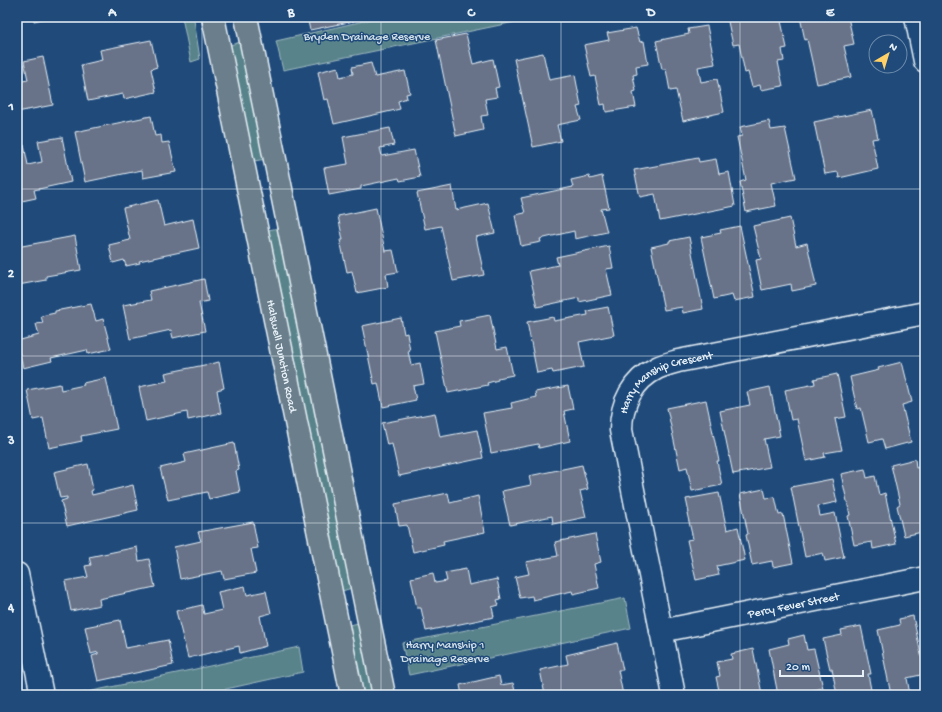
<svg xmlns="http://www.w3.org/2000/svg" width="942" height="712" viewBox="0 0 942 712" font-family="'Gochi Hand',sans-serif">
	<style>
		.green { fill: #58838a; stroke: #a0bac1 }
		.building { fill: #687288; stroke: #e8f1f8 }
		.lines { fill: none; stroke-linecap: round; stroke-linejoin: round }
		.minor-casing { stroke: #e8f1f8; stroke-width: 25 }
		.major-casing { stroke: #e8f1f8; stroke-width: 25 }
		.minor { stroke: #1f4a7a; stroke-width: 22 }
		.major { stroke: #6b7e8b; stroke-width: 22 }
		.grid { fill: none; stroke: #e8f1f8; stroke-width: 1; stroke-opacity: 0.55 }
		.labels { text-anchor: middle; stroke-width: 3; stroke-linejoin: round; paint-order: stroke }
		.park-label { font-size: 12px; fill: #d2e0e8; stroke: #1f4a7a }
		.street-label { font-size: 12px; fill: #e8f1f8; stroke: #1f4a7a }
		.neatline { fill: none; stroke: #e8f1f8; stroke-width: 1.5 }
		.grid-label { font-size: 13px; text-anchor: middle; font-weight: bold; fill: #e8f1f8 }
	</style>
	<rect width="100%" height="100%" fill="#1f4a7a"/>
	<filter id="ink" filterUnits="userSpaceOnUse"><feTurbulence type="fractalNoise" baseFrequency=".025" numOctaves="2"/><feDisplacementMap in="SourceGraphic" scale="8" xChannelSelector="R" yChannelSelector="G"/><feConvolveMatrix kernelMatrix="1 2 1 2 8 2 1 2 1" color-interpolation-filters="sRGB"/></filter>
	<g filter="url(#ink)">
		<!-- green -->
		<path class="green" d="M182,17h13l-1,3 6,39 -9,3z
			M381,17h158l-256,53 -7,-29z
			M241,42l25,117 -12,2 -24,-116z
			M279,228l73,360 -10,3 -74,-361z
			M625,598l6,30 -222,47 -7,-32z
			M359,623l16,72h-13l-13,-70z
			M299,647l4,25 -104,23 -121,-1z"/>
		<!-- building -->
		<path class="building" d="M33,17h18l-17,4z
			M307,17h47v4l-44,9z
			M727,17h58v3l-4,1 6,27 -5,1 2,12 -6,1 5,24 -22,4 -1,-5 -8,2 -4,-15 -3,1 -6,-29 -6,1z
			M800,17h48l6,27 -10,2 7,31 -34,7 -10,-45 -2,1z
			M707,26l8,38 -17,3 3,15 16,-3 7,33 -41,9 -7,-31 -6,1 -4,-22h-4l-6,-28 33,-7 -1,-5z
			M636,28l4,14 4,-1 4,23 -12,2 1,8 -4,1 3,16 -3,1 3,15 -30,5 -1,-8 -4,1 -6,-29 -4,1 -7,-32 25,-5 -2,-7z
			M466,34l7,30 20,-5 6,28 -4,1 2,9 -12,2 3,16 -7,1 2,14 -27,6 -20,-96z
			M151,40l6,27 -6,2 5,23 -32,7 -1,-5 -35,7 -7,-36 21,-5 -2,-10z
			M543,53l6,27 26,-5 6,31 -4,1 4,13 -24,5 4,16 -28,6 -19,-88z
			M43,57l10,48 -36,7 2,6 -2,1v-37l11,-2 -4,-19z
			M371,63l4,14 30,-6 5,22 -4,1 1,4 -9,3 2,8 -66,15 -6,-25 -4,1 -6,-28 20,-5 2,10 13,-3 -1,-7z
			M872,110l6,28 -6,1 6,30 -39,9 -1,-6 -13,2 -11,-52z
			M151,116l4,20 6,-1 1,8 7,-1 7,30 -33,6 -1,-8 -57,12 -10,-50z
			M769,121l2,9 14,-2 11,50 -25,5 5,23 -30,6 -6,-30 6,-2 -9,-43 5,-1 -2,-9z
			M390,128l4,17 -14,3 2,8 32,-6 6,27 -20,4 -1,-3 -38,8v3l-32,6 -5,-27 24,-4 -5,-27z
			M62,137l9,45 -37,8 2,8 -19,4v-55l7,-2 4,20 14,-3 -4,-21z
			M698,158l1,4 17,-3 3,15 10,-2 6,34 -75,15 -5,-27 -15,3 -6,-27z
			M589,176l1,3 12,-3 7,32 -8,1 6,23 -32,7 -1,-8 -34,8 1,3 -20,4 -6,-31 10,-2 -4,-15 52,-11 -2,-7z
			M452,186l4,24 32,-7 7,30 -19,4 8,38 -31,6 -12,-55 -16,3 -8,-36z
			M158,200l6,26 29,-7 6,29 -60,13 1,2 -14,3 -2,-6 -11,3 -4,-18 21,-5 -7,-32z
			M376,208l9,43 8,-1 5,22 -12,2 2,13 -31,6 -5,-22 -5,1 -7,-32h3l-5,-24z
			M790,218l6,28 11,-3 9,43 -24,5 -1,-7 -29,6 -6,-30 5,-1 -8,-33z
			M740,226l15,71 -21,4 -2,-6 -18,4 -13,-62 20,-4 -1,-3z
			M75,236l6,34 -35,6v4l-28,5 -1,-38z
			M689,237l14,72 -20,4 -1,-6 -18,3 -13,-63 18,-4v-2z
			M609,246l4,22 -7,1 6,26 -33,7v-4l-42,9 -8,-36 29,-6 -2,-8z
			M204,279l4,22 -9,2 6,28 -32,7 -2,-8 -41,9 -7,-34 28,-5 -2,-9z
			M91,304l5,17 7,-2 8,30 -23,5 -1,-4 -36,8 1,3 -29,7 -6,-27 22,-6 -3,-11 7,-1 -2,-7 14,-3v-2z
			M608,307l6,28 -35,7 5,25 -31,6 -1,-3 -15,3 -10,-51 26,-5 1,4 34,-6 -1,-4z
			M490,315l7,34 10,-2 6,28 -15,3v2l-11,3 1,2 -40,8 -13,-62 25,-5 -1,-5z
			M401,318l3,16 3,-1 3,18h-2l3,14 9,-2 4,21 -11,2 3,14 -33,7 -5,-24 -4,1 -12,-58z
			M219,362l5,26 -7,2 4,23 -33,7 -1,-8 -41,9 -7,-34 28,-6 -2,-8z
			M902,362l10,40 -10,3 9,37 -26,7 -3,-10 -13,3 -8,-34 -4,1 -7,-32 29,-7 -1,-2z
			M837,374l9,43 -11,2 7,31 -18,3 1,4 -19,4 -9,-42 -6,1 -6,-30 30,-6 -1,-5z
			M106,378l11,51 -36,7 1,5 -33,7 -6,-30 -10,2 -6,-30 33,-6 1,6 23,-5 -1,-2z
			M568,386l5,23 -9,2 6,30 -31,7 -1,-4 -47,9 -8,-40 29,-5 -1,-5 25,-6 -1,-5z
			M770,387l10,49 -16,3 6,28 -37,7 -13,-63 30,-6 -3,-13z
			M706,400l13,61h-2l5,24 -30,6 -5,-24 -7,2 -13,-61z
			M435,413l5,24 37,-7 6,28 -84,18 -7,-32 -5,1 -5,-22z
			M234,443l5,27 -3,1 4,21 -31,7 -2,-7 -39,8 -8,-32 26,-6 -2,-8z
			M915,459l1,9 9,-2v71h-2l-1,-5 -18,4 -7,-30 3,-2 -9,-39z
			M88,464l5,26 -2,1 1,4 41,-10 5,25 -71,16 -6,-25 6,-2v-2l-7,1 -6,-26z
			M582,465l6,24 -8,2 6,26 -33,7 -1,-8 -42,9 -8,-34 29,-6 -2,-9z
			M865,469l2,9 8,-2 4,19 6,-2 11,51 -23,5 -1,-7 -18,3 -6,-29 2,-1 -9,-41z
			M832,479l5,23 -19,4 2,10 15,-3 9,44 -19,4 -2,-8 -18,4 -14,-70z
			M764,489l2,9 9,-1 4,18 4,-1 10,49 -20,4 -1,-6 -20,4 -6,-30 2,-1 -8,-40z
			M448,493l2,10 28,-7 7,36 -42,9 1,4 -31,7 -6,-27 -8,1 -4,-22z
			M719,493l8,37 11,-3 7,33 -28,6 2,9 -23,5 -9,-40 6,-1 -6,-26h2l-3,-14z
			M253,522l5,26 -7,1 5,24 -32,6 -2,-8 -42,8 -6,-32 27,-6 -3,-9z
			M595,534l6,28 -7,2 5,24 -26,6 -1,-3 -39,9 -1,-4 -12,2 -5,-21 14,-3 -3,-12 32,-6 -3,-14z
			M137,547l2,14 10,-2 6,28 -56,12 1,6 -29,6 -6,-30 23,-4 -3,-11 6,-1 -2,-8z
			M466,569l3,16 28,-6 4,20 -4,1 2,5 -7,2 2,10 -68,14 -5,-23h-4l-6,-30 22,-5 2,10 12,-2 -2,-8z
			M245,586l2,9 19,-4 5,22 -11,3 6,30 -26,7 -1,-7 -51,12 -12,-47 26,-6 2,9 18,-4 -4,-18z
			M913,616l12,58 -18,4 3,17h-19l-13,-65 22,-5 -1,-6z
			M120,620l6,28 42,-8 5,25 -75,16 -6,-25 6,-2v-2l-7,2 -6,-27z
			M861,626l10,48h-3l4,21h-35l-5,-26h-2l-7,-30 19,-4 -1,-5z
			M804,635l3,15 7,-1 9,39 -22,5v2h-23l-9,-46 20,-5 -1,-5z
			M617,643l6,27h-5l5,25h-78l-5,-25 28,-6 -2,-9z
			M753,649l9,45 -42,1 -4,-18 4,-1 -3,-14 15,-3 -1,-5z
			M499,676l2,9 12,-2 3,12h-54l-2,-10z"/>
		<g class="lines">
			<!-- minor casing -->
			<g class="minor-casing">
				<g id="minor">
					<path d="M916,17l9,44"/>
					<path d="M17,574l25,121"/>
					<path id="s1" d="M661,631l264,-53"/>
					<path id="s2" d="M674,695l-53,-265c0,-27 12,-50 36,-62 6,-3 14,-5 21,-7l247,-48"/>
				</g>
			</g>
			<!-- major casing -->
			<g class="major-casing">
				<g id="major">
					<path id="s3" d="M213,17l139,678"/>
					<path d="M246,17l138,678"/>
				</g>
			</g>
			<!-- minor -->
			<use href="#minor" class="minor"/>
			<!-- major -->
			<use href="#major" class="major"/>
		</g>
	</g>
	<!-- grid -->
	<path class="grid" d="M202,17v678M381,17v678M561,17v678M740,17v678M17,189h908M17,356h908M17,523h908"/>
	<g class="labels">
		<!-- park labels -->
		<g class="park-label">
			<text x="367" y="40">Bryden Drainage Reserve</text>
			<text x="445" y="648">Harry Manship 1<tspan x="445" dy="14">Drainage Reserve</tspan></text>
		</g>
		<!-- street labels -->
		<g class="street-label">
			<text dy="4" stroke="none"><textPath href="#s3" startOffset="346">Halswell Junction Road</textPath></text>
			<text dy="4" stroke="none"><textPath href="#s2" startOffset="345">Harry Manship Crescent</textPath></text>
			<text dy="4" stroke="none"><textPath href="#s1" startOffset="135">Percy Fever Street</textPath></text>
		</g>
	</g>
	<!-- margin -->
	<rect width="942" height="712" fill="none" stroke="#1f4a7a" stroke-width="44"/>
	<!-- north arrow -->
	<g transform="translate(888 54) rotate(38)"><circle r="19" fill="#1f4a7a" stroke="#6f8dac"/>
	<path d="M0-3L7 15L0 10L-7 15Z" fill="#ffd166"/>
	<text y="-6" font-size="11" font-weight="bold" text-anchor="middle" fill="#e8f1f8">N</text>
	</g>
	<!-- scale -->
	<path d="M780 670v6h83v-6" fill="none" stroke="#e8f1f8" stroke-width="2"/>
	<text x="786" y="670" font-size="12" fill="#e8f1f8" stroke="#1f4a7a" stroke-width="3" paint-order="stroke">20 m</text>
	<rect x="22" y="22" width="898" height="668" class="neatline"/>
	<g class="grid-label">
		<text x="112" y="16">A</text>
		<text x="291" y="16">B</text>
		<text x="471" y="16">C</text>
		<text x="651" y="16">D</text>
		<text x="830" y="16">E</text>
		<text x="11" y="110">1</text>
		<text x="11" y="277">2</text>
		<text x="11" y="444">3</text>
		<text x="11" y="611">4</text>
	</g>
</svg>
